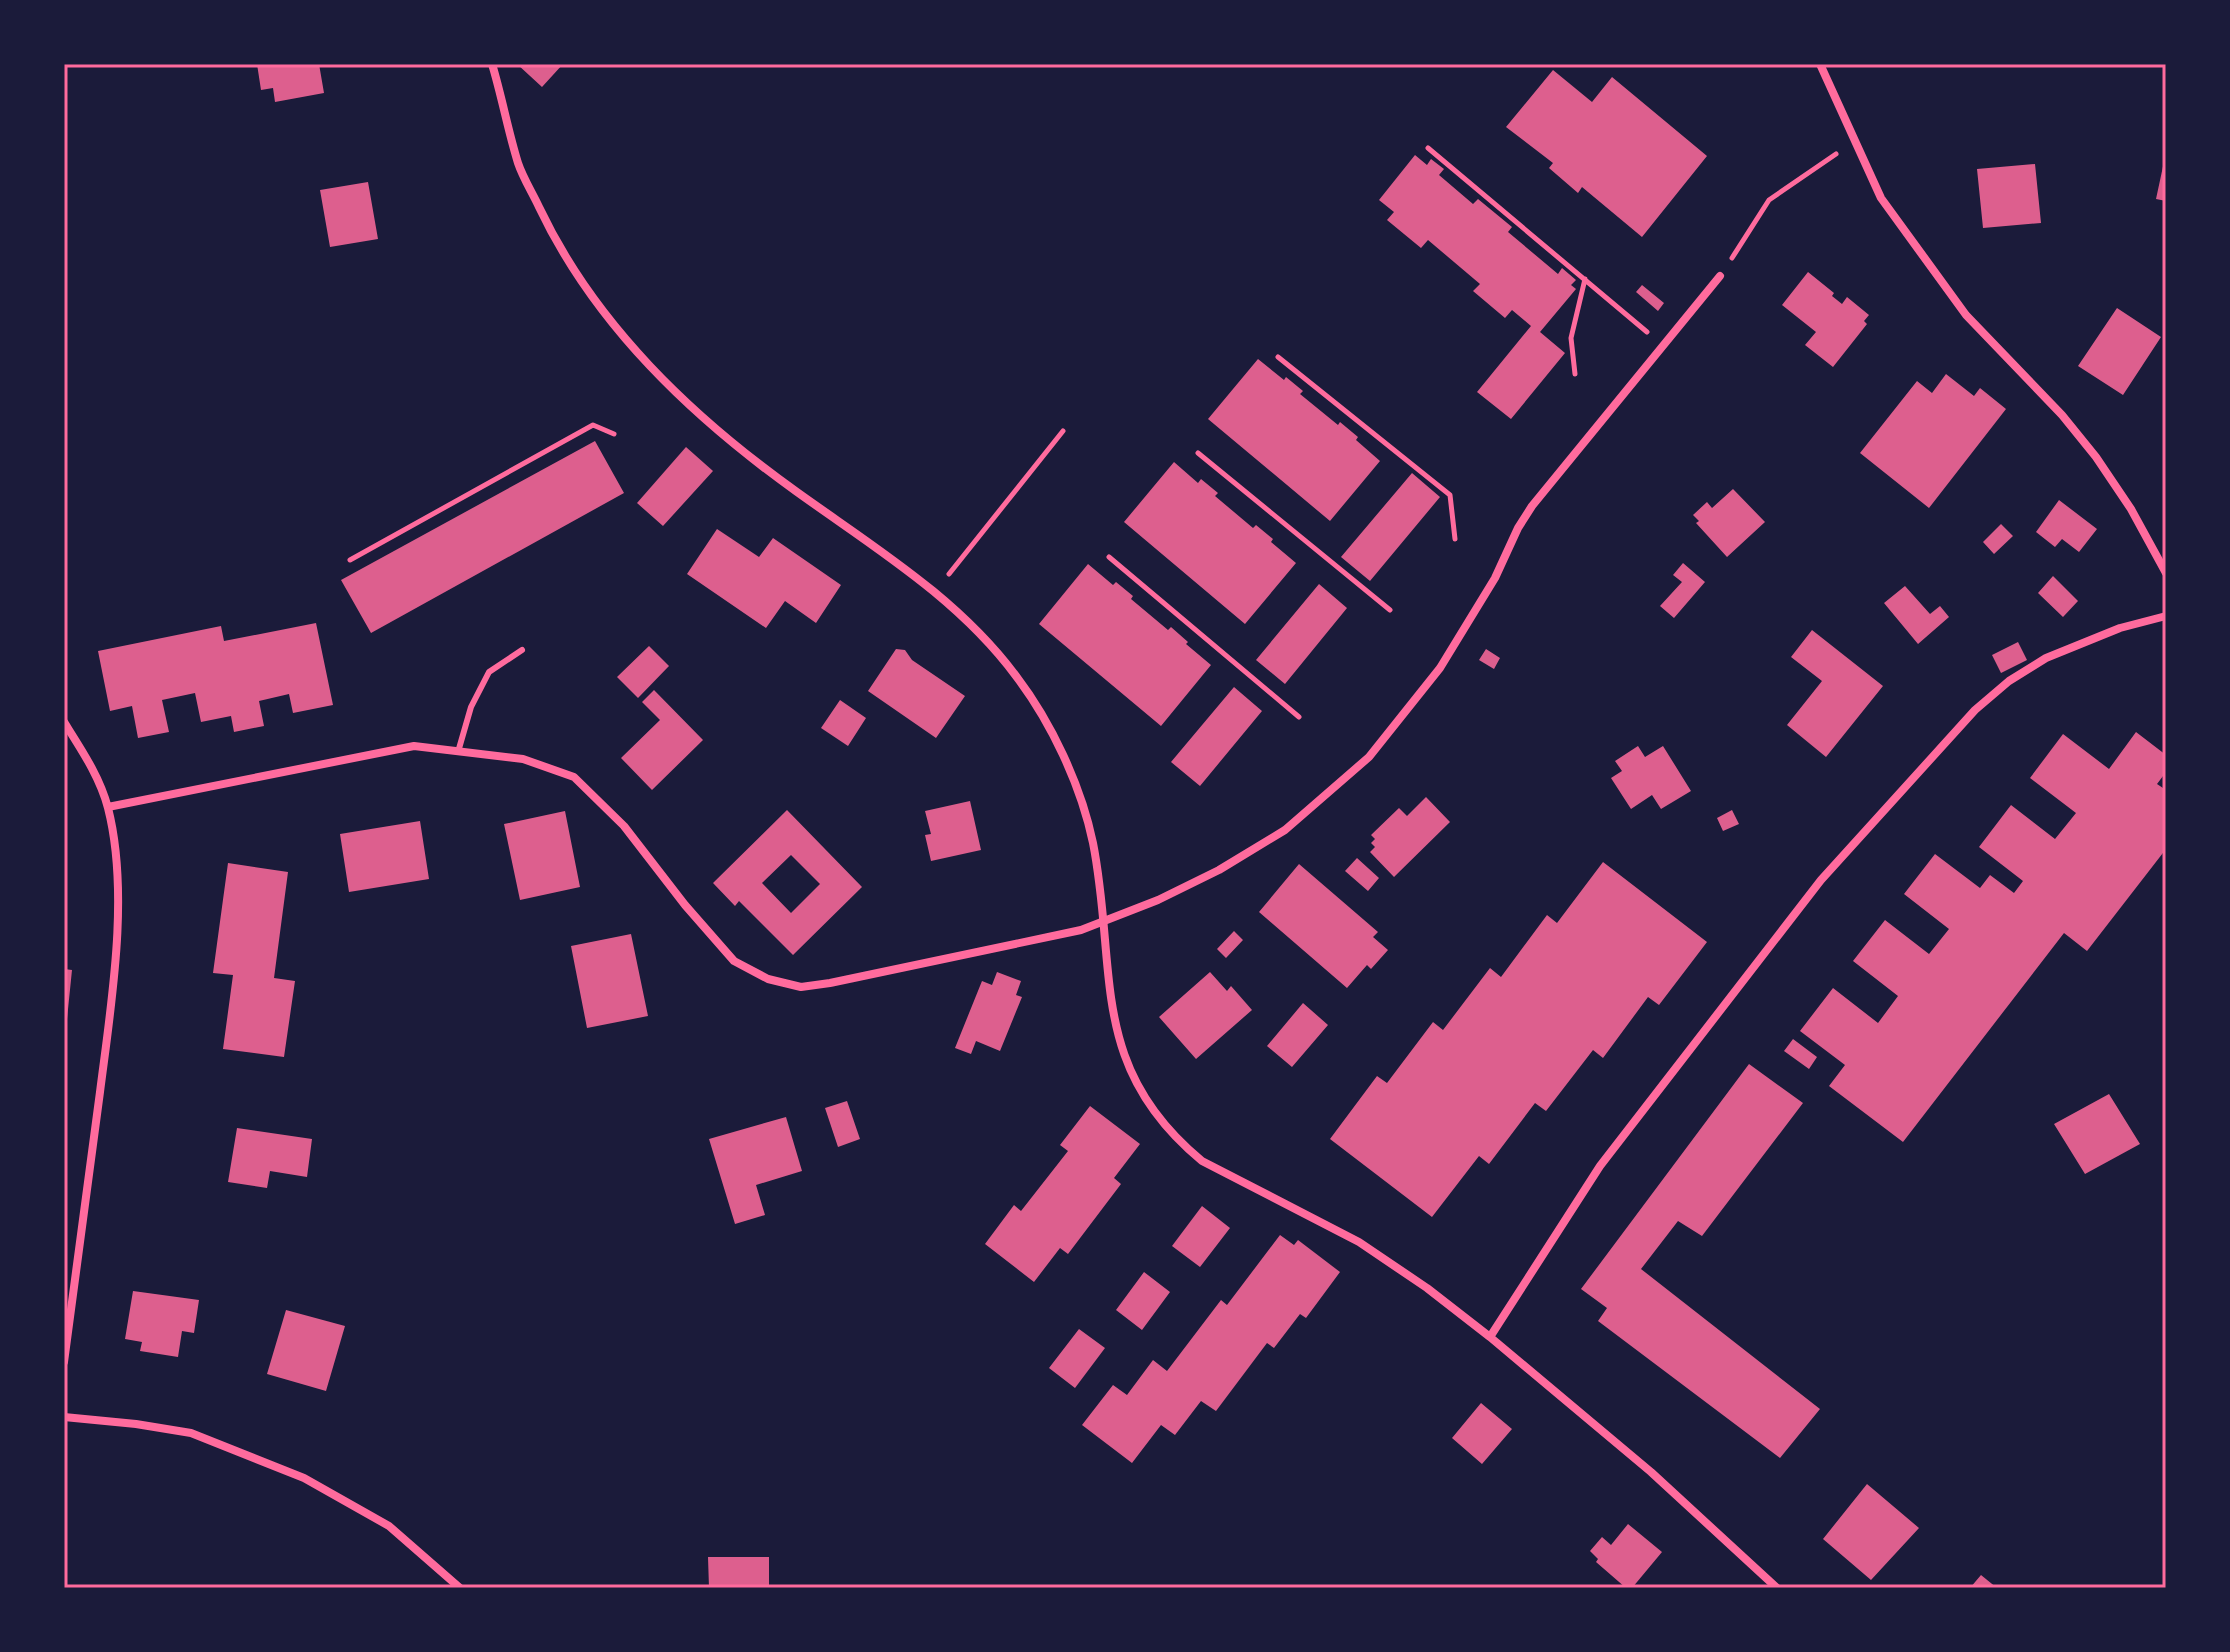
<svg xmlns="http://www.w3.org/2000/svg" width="2230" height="1652" viewBox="0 0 2230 1652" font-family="Jost,sans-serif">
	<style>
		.building { fill: #dd5f8e; fill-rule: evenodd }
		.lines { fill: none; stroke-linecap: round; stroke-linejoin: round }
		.path { stroke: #ff6b9d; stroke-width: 5 }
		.service { stroke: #ff6b9d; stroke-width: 6 }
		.minor { stroke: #ff6b9d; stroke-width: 8 }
		.neatline { fill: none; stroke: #ff6b9d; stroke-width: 3 }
	</style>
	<rect width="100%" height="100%" fill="#1b1b3a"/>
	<!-- building -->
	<path class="building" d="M257,64h62l5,29 -49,9 -2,-14 -12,2z
		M517,64h46l-21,23z
		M1553,70l39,32 20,-25 95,79 -65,81 -60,-50 -4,6 -29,-25 4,-5 -47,-36z
		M1415,155l12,10 4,-6 13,10 -5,6 34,29 5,-5 34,28 -4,5 50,42 4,-6 14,12 -5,5 5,4 -36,43 25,21 -54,66 -34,-27 54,-66 -19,-16 -7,8 -32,-27 7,-7 -52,-44 -7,8 -34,-28 7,-8 -15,-12z
		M2165,157h1v44l-10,-2z
		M2035,164l6,59 -58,5 -6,-59z
		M368,182l10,57 -48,8 -10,-57z
		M1808,272l26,21 -2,3 10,8 5,-7 22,18 -5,6 3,3 -34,43 -28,-22 11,-13 -34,-27z
		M1642,285l22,18 -6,8 -22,-19z
		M2117,308l44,29 -38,58 -45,-29z
		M1258,359l26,21 2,-3 17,14 -3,3 38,31 2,-3 18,15 -2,3 24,21 -50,60 -122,-102z
		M1946,374l28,22 6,-8 26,21 -77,99 -69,-55 57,-72 15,12z
		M595,441l29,52 -253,140 -30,-53z
		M686,447l27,24 -50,55 -26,-23z
		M1174,462l24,21 3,-4 17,14 -3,3 38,32 3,-3 17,14 -2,3 25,21 -51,61 -121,-102z
		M1412,473l28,24 -70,84 -29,-24z
		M1733,489l32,33 -38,35 -31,-34 3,-2 -6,-6 14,-13 5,6z
		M2059,500l38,29 -18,23 -17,-13 -7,8 -19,-15z
		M2001,524l12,12 -19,18 -11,-12z
		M717,529l42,28 14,-19 68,47 -25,38 -31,-22 -19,27 -79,-54z
		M1683,563l22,19 -31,36 -14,-12 22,-24 -9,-7z
		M1088,564l25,21 3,-3 17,14 -2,3 37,31 3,-3 17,15 -2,2 25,21 -50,61 -122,-102z
		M2053,576l25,25 -15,16 -25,-24z
		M1319,584l28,24 -62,76 -29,-24z
		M1905,586l25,28 10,-8 9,11 -31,27 -34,-41z
		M316,623l17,82 -40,8 -4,-19 -30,7 5,25 -30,6 -3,-16 -30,6 -6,-29 -33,7 7,32 -31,6 -6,-32 -22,5 -12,-60 123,-25 3,15z
		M1812,630l71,56 -57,71 -39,-32 35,-44 -31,-24z
		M2018,642l9,18 -26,13 -9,-18z
		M649,646l20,20 -31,32 -21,-21z
		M896,649l9,1 7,10 53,36 -29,42 -68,-47z
		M1486,649l14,9 -6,11 -15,-9z
		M1234,687l28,24 -62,75 -29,-24z
		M654,690l49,50 -51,50 -31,-32 39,-38 -18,-18z
		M840,700l26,18 -18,28 -27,-18z
		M2136,732l30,23v17l-9,12 9,6v59l-79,102 -23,-18 -161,209 -74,-56 16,-21 -45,-34 33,-43 45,35 20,-27 -45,-35 32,-41 44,34 20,-25 -45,-35 31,-40 45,34 10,-13 24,18 9,-12 -44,-34 32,-42 44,34 21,-26 -46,-35 33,-44 46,35z
		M1638,746l7,11 18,-11 28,45 -30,18 -9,-14 -21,14 -20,-31 11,-7 -7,-10z
		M1426,797l24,25 -56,55 -24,-25 5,-5 -4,-4 4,-4 -4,-4 28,-27 8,8z
		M970,801l11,49 -50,11 -6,-26 6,-1 -6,-23z
		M787,810l75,77 -69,68 -54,-54 -4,5 -22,-23zM791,855l29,29 -29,29 -29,-30z
		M1732,810l7,14 -16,7 -6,-13z
		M565,811l15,76 -60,13 -16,-76z
		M420,821l9,58 -80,13 -9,-58z
		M1357,858l22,20 -11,13 -23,-20z
		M1603,862l104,80 -48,63 -11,-8 -45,61 -10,-8 -47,61 -11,-8 -46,61 -10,-8 -47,61 -102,-78 47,-63 10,7 46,-61 10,8 47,-62 11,9 46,-62 10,8z
		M228,863l60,9 -14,106 21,3 -11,76 -61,-8 10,-74 -20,-2z
		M1299,864l79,68 -5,5 15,13 -17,19 -4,-4 -20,23 -88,-76z
		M1234,931l9,9 -17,18 -9,-9z
		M631,934l17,82 -61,12 -16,-82z
		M64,969l8,1 -6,59h-2z
		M997,972l24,9 -5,14 6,2 -22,54 -24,-10 -5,13 -16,-6 27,-67 10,4z
		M1210,972l17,19 4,-5 21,24 -56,49 -37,-42z
		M1303,1003l25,22 -36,42 -25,-21z
		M1793,1039l24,18 -8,12 -25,-18z
		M1749,1064l54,39 -101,133 -24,-15 -37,48 179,140 -40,49 -182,-137 9,-13 -26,-19z
		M2109,1094l31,50 -55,30 -31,-50z
		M847,1101l13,38 -22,8 -13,-39z
		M1090,1106l50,38 -26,34 7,6 -53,70 -8,-6 -26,34 -49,-38 29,-39 7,6 47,-60 -8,-6z
		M786,1117l16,54 -46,14 9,30 -30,9 -26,-85z
		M237,1128l75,11 -5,38 -37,-6 -3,17 -39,-6z
		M1202,1206l28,22 -30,39 -28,-21z
		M1280,1235l14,10 4,-5 42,32 -34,46 -6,-4 -26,34 -7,-5 -51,68 -15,-10 -26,34 -14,-10 -29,38 -50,-38 31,-40 14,10 26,-35 14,11 54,-71 6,5z
		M1144,1272l26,20 -28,38 -26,-20z
		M133,1291l66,9 -5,33 -12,-2 -4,26 -38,-6 2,-9 -17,-3z
		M286,1310l59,16 -19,65 -59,-17z
		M1079,1329l26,19 -30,40 -26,-20z
		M1481,1403l31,26 -30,35 -30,-26z
		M1867,1484l52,44 -48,52 -48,-41z
		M1628,1524l34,28 -30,36h-6l-30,-26 2,-3 -8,-8 12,-14 9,8z
		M708,1557h61v31h-60z
		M1981,1575l16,13h-27z"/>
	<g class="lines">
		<!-- path -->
		<path class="path" d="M1428,148l219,184
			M1732,258l37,-58 67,-46
			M1278,357l172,138 5,44
			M1575,374l-4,-36 14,-59
			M1198,453l192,157
			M1109,557l190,160
			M350,560l243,-135 21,9
			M949,574l114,-143"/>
		<!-- service -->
		<path class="service" d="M458,752l13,-45 18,-35 33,-22"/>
		<!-- minor -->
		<path class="minor" d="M492,64c10,33 16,67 26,99 5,15 14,29 21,44 56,118 153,210 258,285 78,56 161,106 219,184 35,46 65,109 77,167 25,127 -6,223 109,318l157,81 68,46 63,49 161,135 126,116
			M1820,64l61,134 85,117 96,100 34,42 35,52 35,64
			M64,722c17,27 36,55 44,86 22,86 3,197 -8,284 -12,90 -24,180 -36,270
			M108,807l306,-61 109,13 51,18 50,49 61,79 49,56 34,18 33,8 29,-4 251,-53 77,-30 61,-30 66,-40 84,-73 71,-89 55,-90 23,-50 14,-22 188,-230
			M1490,1337l110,-171 221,-286 154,-170 34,-29 37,-23 74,-30 46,-12
			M64,1417l72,7 55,9 113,45 85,48 71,62"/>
	</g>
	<!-- border -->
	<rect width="2230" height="1652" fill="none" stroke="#1b1b3a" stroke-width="132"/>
	<rect x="66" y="66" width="2098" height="1520" class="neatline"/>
</svg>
